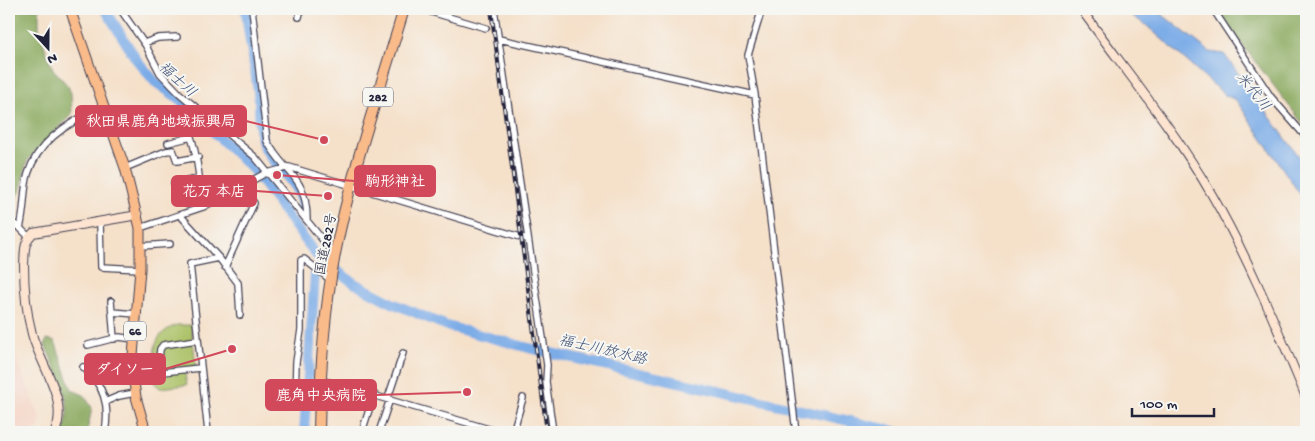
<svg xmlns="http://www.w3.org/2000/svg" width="1315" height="441" viewBox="0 0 1315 441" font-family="'Gochi Hand','Klee One',sans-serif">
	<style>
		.built { fill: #f5d2c2 }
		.green { fill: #abc166; stroke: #667250 }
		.forest { fill: #88a75b; stroke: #55644b }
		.water { fill: #7cace7; stroke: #4f6791 }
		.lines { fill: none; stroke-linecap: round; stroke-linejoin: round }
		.river { stroke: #7cace7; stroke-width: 10 }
		.street-casing { stroke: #423e50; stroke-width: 8 }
		.secondary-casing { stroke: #423e50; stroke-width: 10 }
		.primary-casing { stroke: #423e50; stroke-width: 11 }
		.highway-casing { stroke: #423e50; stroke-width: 12 }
		.street { stroke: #fff; stroke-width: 5.5 }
		.secondary { stroke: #fde4d1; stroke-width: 8 }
		.primary { stroke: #fabb8b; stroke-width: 9 }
		.highway { stroke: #fabb8b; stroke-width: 10 }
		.rail-casing { stroke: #22223b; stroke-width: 4 }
		.rail { stroke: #f6f6f2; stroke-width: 2; stroke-dasharray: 5.5; stroke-linecap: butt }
		.labels { text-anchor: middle; stroke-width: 4; stroke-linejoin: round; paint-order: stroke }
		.shield { fill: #f6f6f2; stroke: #626272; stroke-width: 1 }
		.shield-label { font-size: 12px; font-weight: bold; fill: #22223b }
		.street-label { font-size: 14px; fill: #22223b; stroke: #f6f6f2 }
		.water-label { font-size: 15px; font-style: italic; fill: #425277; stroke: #f6f6f2 }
		.leader { fill: none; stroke: #d1495b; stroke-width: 2 }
		.callout-dot { fill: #d1495b; stroke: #f6f6f2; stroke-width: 2 }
		.callout { fill: #d1495b; stroke: #d1495b; stroke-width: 2 }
		.callout-label { font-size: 15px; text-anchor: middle; font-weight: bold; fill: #fff }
	</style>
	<rect width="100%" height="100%" fill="#f6f6f2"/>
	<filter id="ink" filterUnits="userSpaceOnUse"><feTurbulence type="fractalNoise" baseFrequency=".02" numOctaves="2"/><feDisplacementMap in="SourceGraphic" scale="10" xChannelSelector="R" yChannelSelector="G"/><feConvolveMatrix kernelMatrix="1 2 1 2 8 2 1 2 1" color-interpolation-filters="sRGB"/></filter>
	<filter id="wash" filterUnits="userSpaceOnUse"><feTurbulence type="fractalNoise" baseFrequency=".0096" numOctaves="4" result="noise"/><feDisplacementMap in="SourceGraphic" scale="20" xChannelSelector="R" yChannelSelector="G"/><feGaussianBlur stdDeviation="1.12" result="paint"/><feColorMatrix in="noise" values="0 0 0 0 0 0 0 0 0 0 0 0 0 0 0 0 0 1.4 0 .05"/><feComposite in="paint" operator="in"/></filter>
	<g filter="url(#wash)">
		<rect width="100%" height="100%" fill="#f5e0c9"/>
		<!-- built -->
		<path class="built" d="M9,340l32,79 -3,10 -5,3h-24z"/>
		<!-- green -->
		<path class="green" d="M177,325h14l5,41 -12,3 3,16 -27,3 -8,-7c5,-26 -5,-45 25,-56z"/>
		<!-- forest -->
		<path class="forest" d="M12,9h27v19l7,23 7,18 15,17 3,7 1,21 -45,47 -7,32 -6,5 -5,-4v-141l4,-7z
			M1215,9h91v119z
			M47,339l8,2 17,49 12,5 8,13 -5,24h-24c13,-28 -7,-61 -18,-87z"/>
		<!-- water -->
		<path class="water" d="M1122,9h33l55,43 14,2 82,112v37l-70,-103 -11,-5 -79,-70z"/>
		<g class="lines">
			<!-- river -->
			<path class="river" d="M105,9l31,50 19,23 23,16 75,72 64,86 37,27 38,20 55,23 82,22 369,84
				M246,9c2,28 9,55 12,83 3,17 -1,38 6,54 11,25 34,32 39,64
				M304,432l11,-158"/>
		</g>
	</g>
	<g filter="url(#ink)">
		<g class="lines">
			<!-- street casing -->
			<g class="street-casing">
				<path id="street" d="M120,9l26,37 14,27 19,20 76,64 80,98
					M252,9l15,132c18,34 40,34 40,79
					M421,9l65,19
					M494,9l53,356 -1,17 7,50
					M762,9l-14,46 7,40 41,337
					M1213,9l58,88 35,40
					M299,17l2,-8
					M499,39l256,56
					M144,43l14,-5 19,-1
					M168,143l23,-6c8,23 8,46 12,70
					M125,168l41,-17 7,-1 4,11 21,-4
					M174,183l24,-4
					M180,215l39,43 19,25 2,32
					M9,220l11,8
					M100,221l1,46 39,2
					M140,228l63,-21 61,-33 25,-7 238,72
					M29,237l-9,-9c5,-18 3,-37 8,-54 10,-34 46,-55 76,-67
					M141,246l29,-2
					M225,267l29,-64 -13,-16
					M111,301l3,38
					M112,312l24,2
					M197,340l-34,5 -3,4 -2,20 4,3 38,-4
					M88,345l31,-8 15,2
					M83,367c21,18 27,38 22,65
					M321,380l178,52
					M388,398l15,-45
					M107,401l12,-5 16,-3
					M295,404l1,-42 5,-32v-70l3,-1 28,22
					M208,432l-18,-168 29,-6
					M362,432l12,-38
					M379,432l11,-33
					M513,432l10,-34"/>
			</g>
			<!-- secondary casing -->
			<g class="secondary-casing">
				<path id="secondary" d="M1081,9c44,61 93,120 131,186 37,64 65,133 94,202
					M55,432c14,-33 -15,-67 -23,-98 -6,-23 -8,-46 -8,-69 1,-13 -1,-22 9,-32l105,-18"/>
			</g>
			<!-- primary casing -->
			<g class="primary-casing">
				<path id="primary" d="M70,9l55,159 15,60v41l-8,99 4,29 10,35"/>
			</g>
			<!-- highway casing -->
			<g class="highway-casing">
				<path id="highway" d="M319,432c1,-59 5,-120 16,-178 16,-83 45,-164 69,-245"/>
			</g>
			<!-- street -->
			<use href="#street" class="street"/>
			<!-- secondary -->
			<use href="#secondary" class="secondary"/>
			<!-- primary -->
			<use href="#primary" class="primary"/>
			<!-- highway -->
			<use href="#highway" class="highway"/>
			<!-- rail casing -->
			<g class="rail-casing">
				<path id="rail" d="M491,9l56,423"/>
			</g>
			<!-- rail -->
			<use href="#rail" class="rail"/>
		</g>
	</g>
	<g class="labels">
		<!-- shield labels -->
		<g class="shield">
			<rect x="363" y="87.5" width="30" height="19" rx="4"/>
			<rect x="124" y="321.5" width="22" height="19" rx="4"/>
		</g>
		<g class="shield-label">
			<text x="378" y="101">282</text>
			<text x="135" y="335">66</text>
		</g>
		<!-- street labels -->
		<g class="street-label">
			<text transform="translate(325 244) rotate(-79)" y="5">国道282号</text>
		</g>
		<!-- water labels -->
		<g class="water-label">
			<text transform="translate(178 79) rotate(42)" y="5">福士川</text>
			<text transform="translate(1254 91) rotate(51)" y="5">米代川</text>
			<text transform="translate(603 349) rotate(13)" y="5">福士川放水路</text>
		</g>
	</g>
	<!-- callouts -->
	<path class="leader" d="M324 140L246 121M277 175L355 181M328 196L256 191M232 349L165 369M467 392L376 395"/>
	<g class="callout-dot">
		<circle cx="324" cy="140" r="5"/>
		<circle cx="277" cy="175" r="5"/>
		<circle cx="328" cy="196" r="5"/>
		<circle cx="232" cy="349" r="5"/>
		<circle cx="467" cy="392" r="5"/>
	</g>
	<g class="callout">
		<rect x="76" y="106" width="170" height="30" rx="5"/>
		<rect x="355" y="166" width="80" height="30" rx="5"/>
		<rect x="172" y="176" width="84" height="30" rx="5"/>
		<rect x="85" y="354" width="80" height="30" rx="5"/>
		<rect x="266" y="380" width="110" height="30" rx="5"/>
	</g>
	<g class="callout-label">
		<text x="161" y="126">秋田県鹿角地域振興局</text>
		<text x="395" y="186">駒形神社</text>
		<text x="214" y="196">花万 本店</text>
		<text x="125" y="374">ダイソー</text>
		<text x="321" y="400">鹿角中央病院</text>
	</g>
	<!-- margin -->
	<rect width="1315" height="441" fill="none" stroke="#f6f6f2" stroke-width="30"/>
	<!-- north arrow -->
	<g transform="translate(48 48) rotate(159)" stroke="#f6f6f2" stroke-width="4" paint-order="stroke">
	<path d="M0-4L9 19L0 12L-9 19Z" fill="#22223b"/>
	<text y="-8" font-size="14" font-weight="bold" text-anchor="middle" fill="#22223b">N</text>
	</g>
	<!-- scale -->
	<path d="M1132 408v8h82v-8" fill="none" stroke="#22223b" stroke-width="2.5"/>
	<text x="1140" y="408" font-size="15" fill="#22223b" stroke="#f6f6f2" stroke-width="4" paint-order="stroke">100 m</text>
</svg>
